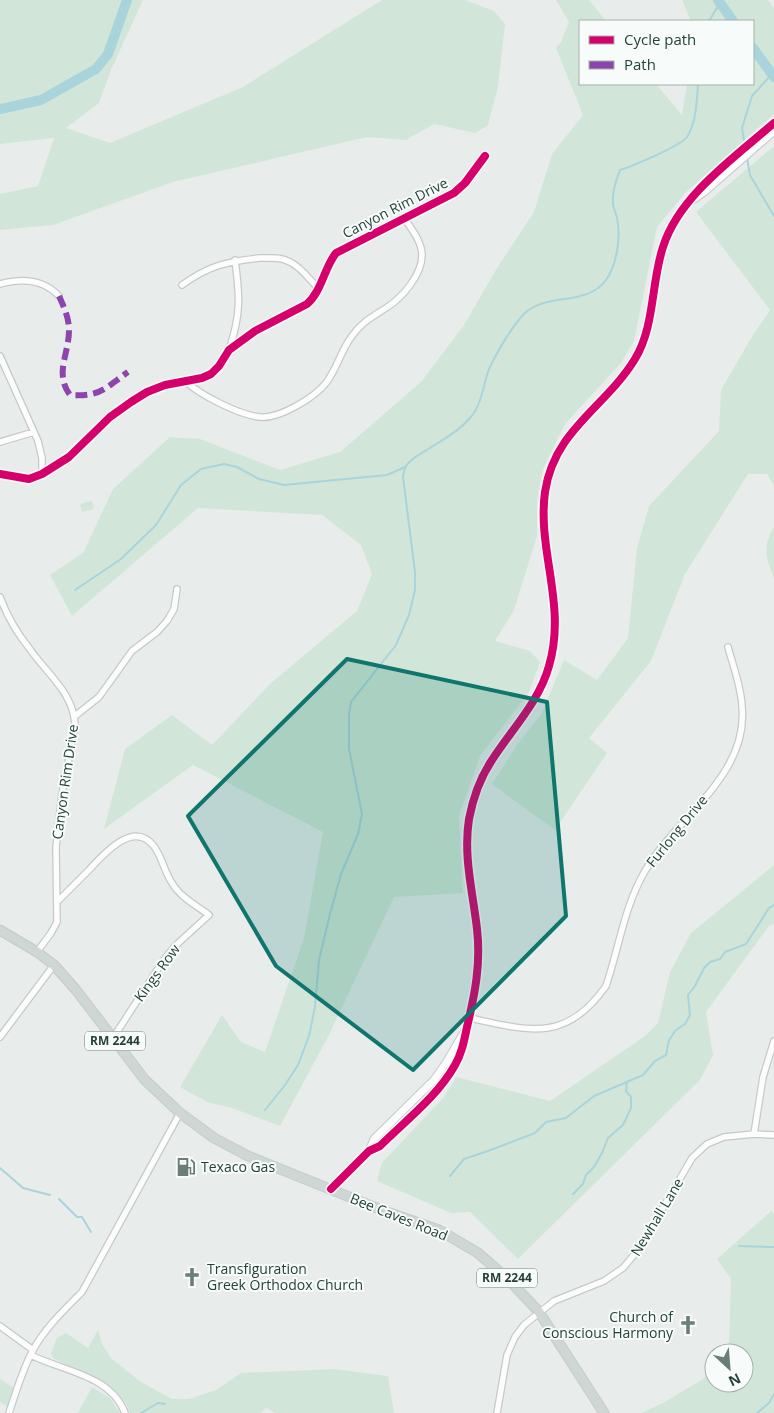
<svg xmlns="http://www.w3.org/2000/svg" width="774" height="1413" viewBox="0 0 774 1413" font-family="'Open Sans',sans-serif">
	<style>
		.green { fill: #d1e6d8 }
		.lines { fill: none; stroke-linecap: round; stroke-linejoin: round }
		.stream { stroke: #a9d4db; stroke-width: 2 }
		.river { stroke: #a9d4db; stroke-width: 10 }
		.minor-casing { stroke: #c5cac8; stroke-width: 8 }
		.tertiary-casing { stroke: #c5cac8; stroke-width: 9 }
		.primary-casing { stroke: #c3ccc9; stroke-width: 11 }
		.minor { stroke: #fcfcfc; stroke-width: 5.5 }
		.tertiary { stroke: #fcfcfc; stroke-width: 7 }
		.primary { stroke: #cfd7d5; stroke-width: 9 }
		.quiet { stroke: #8e44ad; stroke-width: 6; stroke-dasharray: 12 6; stroke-linecap: butt }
		.cycleway-casing { stroke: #f7fbf9; stroke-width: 11 }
		.cycleway { stroke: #d6006c; stroke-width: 8 }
		.marked { fill: #0f766e; fill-opacity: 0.2; stroke: #0f766e; stroke-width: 4; stroke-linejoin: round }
		.labels { text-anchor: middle; stroke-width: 4; stroke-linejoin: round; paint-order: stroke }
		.shield { fill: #f7fbf9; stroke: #637a73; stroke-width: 1 }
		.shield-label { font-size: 12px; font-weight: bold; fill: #24423a }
		.street-label { font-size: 14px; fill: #24423a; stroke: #f7fbf9 }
		.poi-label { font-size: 14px; fill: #24423a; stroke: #f7fbf9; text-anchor: start }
	</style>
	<rect width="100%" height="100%" fill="#e8edeb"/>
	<!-- green -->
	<path class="green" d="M0,0h143l-32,70 -12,33 -33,25 44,15 133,-56 139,-87h83l29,11 11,13 -7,63 -10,38 -13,8 -41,-9 -28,16 -39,-3 -194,45 -120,43 -53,5v-36l38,-8 16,-48 -54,6z
		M556,0h33l17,21h-26v63h76l26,31 5,-31h66v-63h-62l-9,-21h86l6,8v106l-88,78 -29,35 -23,114 -13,22 -56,61 -22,45 -6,32v35l-23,74 -19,31 35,10 10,11 -11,30 -49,64 -21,60 4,77 -69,4 -65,138 -49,91 -48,-18 -25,-6 -27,-15 42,-72 19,27 24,10 39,-114 19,-106 -130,-67 -89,64 21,-80 47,-34 40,30 59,-62 86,-72 15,-37 -11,-29 -39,-30 -124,-7 -126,108 -22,-41 33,-22 30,-64 57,-52 30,2 80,31 60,-18 81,-70 43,-57 33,-57 37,-56 18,-58 31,-39 -27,-67 5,-6 8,-20z
		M774,146v340l-7,-12h-19l-63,100 -34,87 -62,77 18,15 -52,77 -63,-46 25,-39 25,-32 22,-53 33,20 31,-42 9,-90 12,-42 70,-75 2,-41 30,-52 19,-28 -74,-98z
		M92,501l2,8 -12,3 -2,-8z
		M774,527v51c-8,-20 -12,-31 0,-51z
		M774,865v59l-5,2 -63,86 7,43 -13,25 -182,179 -48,-47 -19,1 -74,-32 5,-18 62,-66 12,-20 94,24 95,-65 13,-13 12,-51 21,-39z
		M771,1211l3,2v200h-133l22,-10 40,-24 11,-14v18h30v-30h-21l6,-8 2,-66 -14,-20z
		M98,1330l4,14 9,14 30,24 31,17h17l27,-9 25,-17 93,-4 54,7 6,37h-119l-9,-5 -5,5h-131c-8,-29 -52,-43 -76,-54l-3,-6 6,-15 9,-5 22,15z
		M0,1379l14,9 -6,19 -8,-5z
		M92,1387l18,11 10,15h-42z"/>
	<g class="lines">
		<!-- stream -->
		<path class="stream" d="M709,21l11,-18
			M745,146l-3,-18 10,-32 20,-22
			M747,158l3,17 24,41
			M75,590l46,-31 35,-34 25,-40 20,-16 23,-5 13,3 22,12 25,6 103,-10 18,-8
			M265,1110l20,-25 13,-20 11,-29 6,-29 4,-47 11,-46 11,-40 17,-40 4,-20 -13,-65v-35l2,-12 45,-57 13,-30 6,-25v-18l-12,-95c1,-4 1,-8 3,-11 6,-9 16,-13 24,-18 14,-9 29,-17 40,-30 12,-13 13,-33 19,-49 7,-15 23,-43 35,-55 22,-22 62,-7 82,-34 11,-15 15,-44 11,-62 -1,-5 -4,-10 -4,-15 -1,-12 3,-22 7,-33 13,-4 60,-24 67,-33 9,-13 10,-37 11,-53
			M0,1168l23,20 27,7
			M450,1176l14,-17 24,-8 47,-18 11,-11 20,-4 28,-22 49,-21 12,-14 11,-6 3,-15 7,-10 9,-6 5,-9 -2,-20 7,-9 9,-18 6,-6 10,-3 5,-7 21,-8 23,-36 5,-3
			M573,1194l10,-10 3,-9 8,-8 8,-14 6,-15 15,-13 8,-17v-11l-5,-6 1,-9
			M59,1199l18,18h5l9,15
			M739,1246l35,1
			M141,1413l17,-10 7,1
			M757,1413l12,-10 5,-9"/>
		<!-- river -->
		<path class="river" d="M718,0l15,21
			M753,48l21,29
			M0,109l41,-9 55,-31 12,-15 19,-54"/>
		<!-- minor casing -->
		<g class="minor-casing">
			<path id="minor" d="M0,284c22,-6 43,-5 59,12
				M182,285c26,-19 46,-24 78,-27 11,0 21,-1 30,4 11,5 20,18 28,26
				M229,350c12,-36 11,-53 6,-90
				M0,356l38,85 4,17v16
				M185,381c15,14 54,34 75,36 19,2 54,-19 66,-34 11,-14 15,-33 26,-47 10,-14 20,-19 34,-28 16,-10 36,-33 36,-53 0,-13 -11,-27 -18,-37
				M0,442l34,-10
				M0,474l29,5 13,-5 27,-17 41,-40 21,-15 16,-10 18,-7 37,-7 9,-4 8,-8 10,-16 26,-19 52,-27c15,-13 17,-36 29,-51l118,-60 11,-10 20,-27
				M0,597c7,19 17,36 29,51 18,26 46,46 46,79l-13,67 -6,53 1,75 -6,11 -14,19
				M75,716l24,-19 33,-46 25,-19 10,-11 7,-12 3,-20
				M58,901c10,-10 20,-20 30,-30 14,-15 44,-51 65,-26 9,11 11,26 19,38 8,14 25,23 37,32l-34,31 -12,15 -50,77
				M470,1018c59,13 96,25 136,-32 13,-38 18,-79 39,-115 32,-55 104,-95 97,-165 -1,-20 -9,-40 -14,-59
				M0,1037l54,-72
				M754,1134l9,-57 11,-36
				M0,1326l33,24
				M31,1355c31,16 80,20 94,58
				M9,1413c7,-21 13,-42 23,-61 12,-23 32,-42 50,-60l98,-179
				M497,1413l10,-58 8,-18 9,-12 30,-24 50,-20 19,-13 16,-19 53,-91 15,-14 17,-7 30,-3 20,1"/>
		</g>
		<!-- tertiary casing -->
		<g class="tertiary-casing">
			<path id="tertiary" d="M694,199l10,-7 70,-61
				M369,1151l5,-12 60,-59 12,-17 20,-34
				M331,1189l38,-38 11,-5c25,-25 57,-49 75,-81 7,-12 9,-24 12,-38 8,-33 14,-64 10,-98 -4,-36 -14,-73 -8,-110 4,-21 11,-41 23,-59 20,-31 47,-58 57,-94 18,-61 -12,-115 -4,-174 9,-62 60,-84 90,-133 20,-33 16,-76 28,-112 16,-51 72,-90 111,-124"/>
		</g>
		<!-- primary casing -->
		<g class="primary-casing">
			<path id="primary" d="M0,930l37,22 17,13 22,25 69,90 35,33 34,25 34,18 136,55 55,19 39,23 32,28 29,31 65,101"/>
		</g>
		<!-- minor -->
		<use href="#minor" class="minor"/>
		<!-- tertiary -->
		<use href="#tertiary" class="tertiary"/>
		<!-- primary -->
		<use href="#primary" class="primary"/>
		<!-- quiet -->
		<path class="quiet" d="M59,296c5,11 10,22 10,34 0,25 -15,43 1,65 31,2 35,-7 58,-23"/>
		<!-- cycleway casing -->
		<g class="cycleway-casing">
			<path id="cycleway" d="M0,474l29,5 13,-5 27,-17 41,-40 21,-15 16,-10 18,-7 37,-7 9,-4 8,-8 10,-16 26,-19 52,-27c15,-13 17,-36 29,-51l118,-60 11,-10 20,-27
				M331,1189l38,-38 11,-5c25,-25 57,-49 75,-81 7,-12 9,-24 12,-38 8,-33 14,-64 10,-98 -4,-36 -14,-73 -8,-110 4,-21 11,-41 23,-59 20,-31 47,-58 57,-94 18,-61 -12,-115 -4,-174 9,-62 60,-84 90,-133 20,-33 16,-76 28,-112 16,-51 72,-90 111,-124"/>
		</g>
		<!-- cycleway -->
		<use href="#cycleway" class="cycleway"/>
	</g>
	<!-- marked area -->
	<path class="marked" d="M347,659l200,43 19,214 -153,154 -137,-104 -88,-150z"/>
	<!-- icons -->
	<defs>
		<g id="fuel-bare" transform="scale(1.5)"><path d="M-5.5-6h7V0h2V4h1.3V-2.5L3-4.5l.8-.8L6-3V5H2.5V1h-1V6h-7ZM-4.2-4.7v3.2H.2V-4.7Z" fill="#697e78" stroke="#f7fbf9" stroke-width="2.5" paint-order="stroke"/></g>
		<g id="church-bare" transform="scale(1.5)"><path d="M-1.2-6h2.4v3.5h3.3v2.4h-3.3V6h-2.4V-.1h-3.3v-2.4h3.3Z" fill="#697e78" stroke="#f7fbf9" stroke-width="2.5" paint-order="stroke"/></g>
	</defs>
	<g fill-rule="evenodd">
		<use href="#fuel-bare" x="186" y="1167"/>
		<use href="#church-bare" x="192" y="1277"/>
		<use href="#church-bare" x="688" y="1325"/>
	</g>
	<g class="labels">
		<!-- shield labels -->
		<g class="shield">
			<rect x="85" y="1031.5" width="60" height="19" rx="4"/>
			<rect x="477" y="1268.5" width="60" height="19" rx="4"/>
		</g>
		<g class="shield-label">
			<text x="115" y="1045">RM 2244</text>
			<text x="507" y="1282">RM 2244</text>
		</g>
		<!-- street labels -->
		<g class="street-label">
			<text transform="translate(395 208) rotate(-27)" y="5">Canyon Rim Drive</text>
			<text transform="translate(65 782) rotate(-82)" y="5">Canyon Rim Drive</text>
			<text transform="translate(677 831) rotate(-51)" y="5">Furlong Drive</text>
			<text transform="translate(157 973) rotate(-54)" y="5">Kings Row</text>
			<text transform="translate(399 1217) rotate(22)" y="5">Bee Caves Road</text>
			<text transform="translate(657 1217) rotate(-59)" y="5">Newhall Lane</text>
		</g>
		<!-- poi labels -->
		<g class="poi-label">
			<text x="201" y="1172">Texaco Gas</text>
			<text x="207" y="1274">Transfiguration<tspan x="207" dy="16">Greek Orthodox Church</tspan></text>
			<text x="673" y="1322" text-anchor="end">Church of<tspan x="673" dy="16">Conscious Harmony</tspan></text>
		</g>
	</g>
	<!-- legend -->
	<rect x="579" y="20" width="175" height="65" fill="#f7fbf9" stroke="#a3b1ad"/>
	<rect x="589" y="36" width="25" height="8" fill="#d6006c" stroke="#a3b1ad"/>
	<text x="624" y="45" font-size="15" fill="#24423a">Cycle path</text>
	<rect x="589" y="61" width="25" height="8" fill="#8e44ad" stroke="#a3b1ad"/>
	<text x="624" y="70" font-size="15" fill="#24423a">Path</text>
	<!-- north arrow -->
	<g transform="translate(729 1368) rotate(154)"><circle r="24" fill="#f7fbf9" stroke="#a3b1ad"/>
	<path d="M0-4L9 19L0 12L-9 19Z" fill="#697e78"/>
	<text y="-8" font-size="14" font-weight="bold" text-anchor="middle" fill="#24423a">N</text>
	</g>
</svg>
